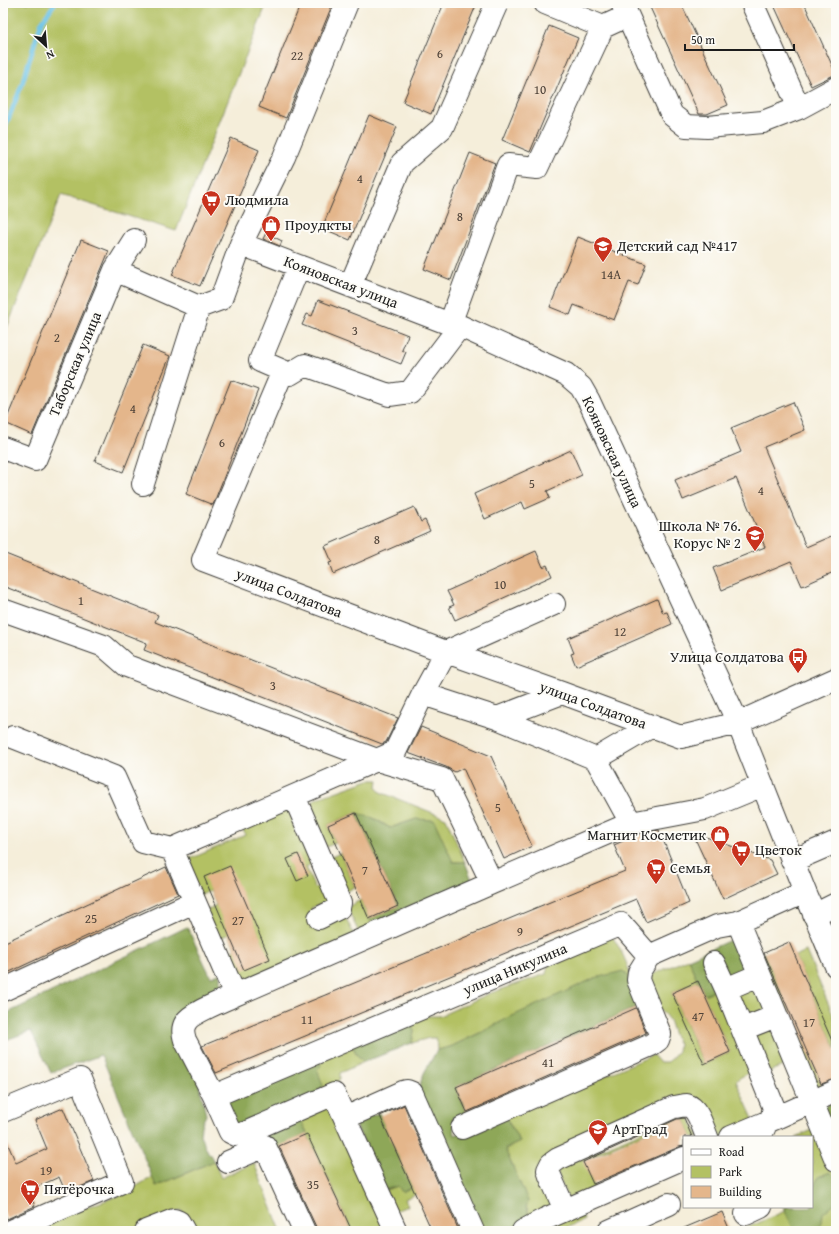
<svg xmlns="http://www.w3.org/2000/svg" width="839" height="1234" viewBox="0 0 839 1234" font-family="'Gentium Book Plus',serif">
	<style>
		.green { fill: #b3c163; stroke: #686e40 }
		.forest { fill: #8ea759; stroke: #55623a }
		.lines { fill: none; stroke-linecap: round; stroke-linejoin: round }
		.stream { stroke: #6ac2e7; stroke-width: 4.5 }
		.building { fill: #e4b68b }
		.minor-casing { stroke: #3d3c38; stroke-width: 24 }
		.minor { stroke: #fff; stroke-width: 22 }
		.labels { text-anchor: middle; stroke-width: 4; stroke-linejoin: round; paint-order: stroke }
		.number-label { font-size: 13px; fill: #4e4238 }
		.poi-label { font-size: 15px; fill: #1c1c1c; stroke: #fdfcf7; text-anchor: start }
		.street-label { font-size: 15px; fill: #1c1c1c; stroke: #fdfcf7 }
	</style>
	<rect width="100%" height="100%" fill="#fdfcf7"/>
	<filter id="ink" filterUnits="userSpaceOnUse"><feTurbulence type="fractalNoise" baseFrequency=".025" numOctaves="2"/><feDisplacementMap in="SourceGraphic" scale="8" xChannelSelector="R" yChannelSelector="G"/><feConvolveMatrix kernelMatrix="1 2 1 2 8 2 1 2 1" color-interpolation-filters="sRGB"/></filter>
	<filter id="wash" filterUnits="userSpaceOnUse"><feTurbulence type="fractalNoise" baseFrequency=".012" numOctaves="4" result="noise"/><feDisplacementMap in="SourceGraphic" scale="16" xChannelSelector="R" yChannelSelector="G"/><feGaussianBlur stdDeviation="0.9" result="paint"/><feColorMatrix in="noise" values="0 0 0 0 0 0 0 0 0 0 0 0 0 0 0 0 0 1.4 0 .05"/><feComposite in="paint" operator="in"/></filter>
	<g filter="url(#wash)">
		<rect width="100%" height="100%" fill="#f5eeda"/>
		<!-- green -->
		<path class="green" d="M3,3h264l-91,228 -115,-36 -58,142z
			M369,780h9l-1,7 3,5 66,26 19,44h-12l-37,-43 -26,9 -14,-9 -20,-6 -28,12 8,18 -10,4 -16,-42 5,-6z
			M288,810l28,51 -10,6 9,21 11,-5 5,17 -20,8 8,19 26,-11 10,21 -116,47 -15,-31 11,-4 -6,-15 -11,5 -13,-28 11,-6 -6,-14 -11,5 -18,-40 4,-8 5,11 55,-24 -4,-11z
			M340,853l15,34 -12,6 -14,-35z
			M361,900l8,19 7,8 -17,6 -12,-26z
			M798,900l26,64 -1,6 -29,-67z
			M612,936c9,14 16,27 19,43l-36,-1 -145,69 -13,3 -1,-12h-7l-17,5 2,-12 -5,-10 19,-5h12l48,-22 58,-20 2,-10z
			M806,951l30,71v28l-41,-94z
			M764,953l60,137 -7,2 -60,-136z
			M688,959l10,22 -26,12 32,71 26,-12 -26,-57 16,-7 31,84 -10,5 -5,4 18,40 -31,16h-11l-17,-39 -144,63 4,41 -24,17 -26,-70 15,-7 -14,-24 147,-63 6,7h9l10,-11 1,-7 -5,-9 -5,-15 -8,-10 -6,1 -6,-35z
			M756,978l13,31 -19,12 -20,-32z
			M767,1022l24,41 -26,10 -15,-41z
			M352,1045l5,10 7,7 -24,11v6l-5,5 -32,16 -66,-9z
			M327,1105l60,126h-35l-54,-117z
			M686,1112l14,25h-8l-9,-21 -100,44 12,28 -28,10 -11,-29z
			M817,1128l19,46v57h-96l45,-20 -2,-4h29v-70h-16z
			M214,1161l7,17 33,-15 27,68h-90l-10,-21 -47,21h-116l100,-35 35,-19 4,9z
			M398,1186l15,1 3,7 -11,5 3,7 -14,5 -9,-21z
			M581,1210l3,10 -18,8 1,3h-33z"/>
		<!-- forest -->
		<path class="forest" d="M356,813l17,5 17,10 26,-9 18,1 19,42h12l9,23 -98,42 -7,-8 29,-13z
			M187,927l24,50 10,-4v20l-35,21 13,69 7,32 -5,11 -1,9 7,15 7,11 -58,25 -55,-131 -50,18 -20,-42 -28,10v-26z
			M735,938l19,35 -50,22 -16,-36z
			M623,971l8,8 8,27 -183,81 11,26 -14,5 2,17 51,-17 14,24 -15,7 23,52 -2,7 5,11 -20,12h-33l-60,-142 6,-16 13,-23 13,-3 32,-15 26,-14 87,-40z
			M409,1021l5,10 -2,12 -48,19 -7,-7 -5,-10z
			M318,1059l3,6 -4,5 6,15 -3,7 -84,34 -14,-27z
			M836,1101v34l-16,-27z
			M379,1113l34,74 -11,5 -4,-6 -13,4 -31,-69z
			M298,1114l9,20 -27,13 38,84h-9l-45,-101z
			M830,1172l6,6v24l-13,11 -1,9 -4,9h-27l3,-1 -9,-19 1,-4h26v-16l6,-14z"/>
		<g class="lines">
			<!-- stream -->
			<path class="stream" d="M3,133l19,-49 19,-61 14,-20"/>
		</g>
		<g id="blocks">
			<!-- building -->
			<path class="building" d="M301,3h32l-47,115 -27,-11z
				M444,3h33l-46,111 -28,-12z
				M648,3h33l47,102 -21,9h-8z
				M773,3h31l32,71 -25,12z
				M549,26l29,12 -48,114 -28,-12z
				M369,115l28,12 -47,113 -28,-12z
				M231,138l28,12 -59,136 -28,-11z
				M470,153l25,10 -44,117 -27,-11z
				M266,233l16,8 -2,5 -17,-7z
				M578,237l68,27 -8,21 -9,-3 -15,38 -40,-15 -4,10 -20,-8z
				M81,240l28,11 -77,184 -27,-12z
				M318,300l90,35 -6,15 4,2 -5,12 -99,-39 5,-11 5,2z
				M143,345l27,11 -47,116 -28,-11z
				M231,380l27,10 -45,115 -27,-11z
				M793,402l12,28 -41,17 42,100 30,-13v37l-34,15 -11,-25 -69,29 -9,-22 52,-21 -29,-69 -53,22 -8,-20 66,-28 -10,-24z
				M571,450l11,25 -35,16 3,7 -25,11 -3,-7 -37,17 -11,-25z
				M414,507l7,15 4,-2 5,11 -97,43 -4,-11 3,-1 -7,-16z
				M536,551l7,16 4,-2 5,11 -97,44 -6,-13 5,-2 -7,-14z
				M3,553l155,62 -3,7 243,96 -12,24 -4,2 -238,-94 3,-7 -144,-57z
				M657,599l6,14 4,-1 5,12 -96,42 -5,-12 3,-1 -6,-15z
				M421,727l70,29 41,90 -28,13 -41,-91 -8,4 -9,-5 -38,-14z
				M356,813l42,93 -29,13 -41,-94z
				M659,830l30,73 -43,19 -10,-23 -420,174 -14,-27 423,-175 -11,-26 25,-11z
				M692,832l78,28 7,14 -54,25z
				M298,854l10,22 -11,5 -10,-22z
				M230,866l40,93 -26,11 -40,-93z
				M166,867l12,27 -175,81v-32z
				M789,942l47,108v29l-15,5 -57,-131z
				M698,981l32,71 -26,12 -32,-71z
				M636,1008l10,25 -179,79 -11,-25z
				M404,1105l55,126h-27l-52,-115z
				M63,1108l31,73 -28,12 -7,-16 -31,14 7,15 -28,13 -4,-9v-77l13,30 31,-14 -12,-29z
				M684,1118l8,19h-8v9l-5,1 -86,37 -10,-22 94,-43z
				M307,1134l45,97h-34l-15,-32 -24,-53z
				M722,1212l8,19h-53z"/>
		</g>
	</g>
	<g filter="url(#ink)">
		<use href="#blocks" fill-opacity="0" stroke="#3d3c38" stroke-width="1"/>
		<g class="lines">
			<!-- minor casing -->
			<g class="minor-casing">
				<path id="minor" d="M545,3l58,24 13,-6
					M622,3l50,112 14,11 21,1 56,-5 36,-14
					M752,3l47,105 37,-20
					M241,244l209,80 10,2 106,48 15,13 8,14 149,322 67,169 31,74
					M299,266l-39,95 30,13 15,-9 84,30 21,-3 50,-66
					M115,270l84,37
					M350,286l52,-123 40,-35 55,-125
					M450,324l58,-159 29,3 66,-141
					M283,371l-80,189 243,92 116,41 119,44 57,-14 98,-44
					M3,448l32,12 80,-190 19,-30
					M143,484l56,-177 22,-8 20,-55 43,-87 63,-154
					M3,610l101,36 23,20 250,94 65,19 50,104 139,-60 -35,-64 56,-33
					M423,694l74,24 65,-25
					M497,718l99,41
					M13,737l101,40 29,65 29,7 223,-97 28,-58 23,-42 108,-48
					M294,796l46,107 -1,5 -20,10
					M631,823l74,-14 58,-24
					M172,849l63,146
					M792,861l44,-19
					M814,915l22,-11
					M738,922l98,238
					M714,963l12,26
					M759,975l-33,14 48,119 -3,12
					M3,990l191,-88
					M743,1029l33,-13
					M214,1096l407,-172 28,32 68,-30 21,-4 67,-30
					M3,1111l77,-32 42,103 -112,49
					M345,1118l58,-26 4,-1 5,2 61,138
					M462,1128l189,-83 7,-5 2,-6 -2,-5 -20,-49 1,-8 10,-16
					M731,1137l36,-15
					M760,1137l7,-15 69,-31
					M228,1162l37,-16 39,85
					M565,1210l-15,-34 -2,-6 3,-6 7,-5 116,-52c4,0 9,-2 13,-2 11,3 16,23 20,32
					M746,1214l15,-7
					M146,1231l28,-11 5,2 5,9
					M396,1231l-62,-137 -87,38 -11,3 -6,-3 -16,-36 -29,-56c-2,-7 -3,-12 1,-18 5,-9 39,-22 49,-27l257,-112
					M523,1231l22,-12 139,-61
					M609,1231l60,-27"/>
			</g>
			<!-- minor -->
			<use href="#minor" class="minor"/>
		</g>
	</g>
	<!-- icons -->
	<defs>
		<g id="supermarket-pin" transform="scale(1)"><path d="M0 17L-7.5 6A9.5 9.5 0 1 1 7.5 6Z" fill="#c8321e" stroke="#fdfcf7"/><path d="M-6-5.5h2.5l.6 2H6L4.5 2H-2.5L-4.4-4H-6ZM-1.5 3.2a1.3 1.3 0 1 0 .1 0ZM3 3.2a1.3 1.3 0 1 0 .1 0Z" fill="#fff"/></g>
		<g id="shop-pin" transform="scale(1)"><path d="M0 17L-7.5 6A9.5 9.5 0 1 1 7.5 6Z" fill="#c8321e" stroke="#fdfcf7"/><path d="M-5-2.5h2.3a2.7 3.5 0 0 1 5.4 0H5L5.5 6h-11ZM-1.5-2.5h3a1.5 2.3 0 0 0-3 0Z" fill="#fff"/></g>
		<g id="school-pin" transform="scale(1)"><path d="M0 17L-7.5 6A9.5 9.5 0 1 1 7.5 6Z" fill="#c8321e" stroke="#fdfcf7"/><path d="M0-5L7-2L0 1L-7-2ZM-4 1L0 2.5L4 1V4Q0 6-4 4Z" fill="#fff"/></g>
		<g id="bus-pin" transform="scale(1)"><path d="M0 17L-7.5 6A9.5 9.5 0 1 1 7.5 6Z" fill="#c8321e" stroke="#fdfcf7"/><path d="M-5-6H5V4H4V6H2V4H-2V6H-4V4H-5ZM-3.5-4V0h7V-4ZM-3.5 1.2v1.5H-2V1.2ZM2 1.2v1.5H3.5V1.2Z" fill="#fff"/></g>
	</defs>
	<g fill-rule="evenodd">
		<use href="#supermarket-pin" x="211" y="200"/>
		<use href="#shop-pin" x="271" y="225"/>
		<use href="#school-pin" x="603" y="246"/>
		<use href="#school-pin" x="755" y="535"/>
		<use href="#bus-pin" x="798" y="657"/>
		<use href="#shop-pin" x="720" y="835"/>
		<use href="#supermarket-pin" x="741" y="850"/>
		<use href="#supermarket-pin" x="656" y="868"/>
		<use href="#school-pin" x="598" y="1129"/>
		<use href="#supermarket-pin" x="30" y="1189"/>
	</g>
	<g class="labels">
		<!-- number labels -->
		<g class="number-label">
			<text x="440" y="58">6</text>
			<text x="297" y="60">22</text>
			<text x="540" y="94">10</text>
			<text x="360" y="183">4</text>
			<text x="460" y="221">8</text>
			<text x="611" y="279">14А</text>
			<text x="355" y="335">3</text>
			<text x="57" y="342">2</text>
			<text x="133" y="413">4</text>
			<text x="222" y="447">6</text>
			<text x="532" y="488">5</text>
			<text x="761" y="495">4</text>
			<text x="377" y="544">8</text>
			<text x="500" y="589">10</text>
			<text x="81" y="605">1</text>
			<text x="620" y="636">12</text>
			<text x="273" y="690">3</text>
			<text x="498" y="812">5</text>
			<text x="365" y="875">7</text>
			<text x="91" y="923">25</text>
			<text x="238" y="925">27</text>
			<text x="520" y="936">9</text>
			<text x="698" y="1021">47</text>
			<text x="307" y="1024">11</text>
			<text x="809" y="1027">17</text>
			<text x="548" y="1067">41</text>
			<text x="46" y="1175">19</text>
			<text x="313" y="1189">35</text>
		</g>
		<!-- poi labels -->
		<g class="poi-label">
			<text x="225" y="205">Людмила</text>
			<text x="285" y="230">Проудкты</text>
			<text x="617" y="251">Детский сад №417</text>
			<text x="741" y="531" text-anchor="end">Школа № 76.<tspan x="741" dy="17">Корус № 2</tspan></text>
			<text x="784" y="662" text-anchor="end">Улица Солдатова</text>
			<text x="706" y="840" text-anchor="end">Магнит Косметик</text>
			<text x="755" y="855">Цветок</text>
			<text x="670" y="873">Семья</text>
			<text x="612" y="1134">АртГрад</text>
			<text x="44" y="1194">Пятёрочка</text>
		</g>
		<!-- street labels -->
		<g class="street-label">
			<text transform="translate(341 282) rotate(21)" y="5">Кояновская улица</text>
			<text transform="translate(75 364) rotate(-67)" y="5">Таборская улица</text>
			<text transform="translate(612 452) rotate(65)" y="5">Кояновская улица</text>
			<text transform="translate(289 593) rotate(21)" y="5">улица Солдатова</text>
			<text transform="translate(593 705) rotate(20)" y="5">улица Солдатова</text>
			<text transform="translate(515 969) rotate(-23)" y="5">улица Никулина</text>
		</g>
	</g>
	<!-- margin -->
	<rect width="839" height="1234" fill="none" stroke="#fdfcf7" stroke-width="16"/>
	<!-- legend -->
	<rect x="683" y="1136" width="130" height="72" fill="#fdfcf7" stroke="#a3a29f"/>
	<rect x="691" y="1149" width="20" height="6" fill="#ffffff" stroke="#a3a29f"/>
	<text x="719" y="1156" font-size="12" fill="#1c1c1c">Road</text>
	<rect x="691" y="1166" width="20" height="12" fill="#b3c163" stroke="#a3a29f"/>
	<text x="719" y="1176" font-size="12" fill="#1c1c1c">Park</text>
	<rect x="691" y="1186" width="20" height="12" fill="#e4b68b" stroke="#a3a29f"/>
	<text x="719" y="1196" font-size="12" fill="#1c1c1c">Building</text>
	<!-- north arrow -->
	<g transform="translate(46 46) rotate(154)" stroke="#fdfcf7" stroke-width="3" paint-order="stroke">
	<path d="M0-3L7 15L0 10L-7 15Z" fill="#1c1c1c"/>
	<text y="-6" font-size="11" font-weight="bold" text-anchor="middle" fill="#1c1c1c">N</text>
	</g>
	<!-- scale -->
	<path d="M685 44v6h109v-6" fill="none" stroke="#1c1c1c" stroke-width="2"/>
	<text x="691" y="44" font-size="12" fill="#1c1c1c" stroke="#fdfcf7" stroke-width="3" paint-order="stroke">50 m</text>
</svg>
